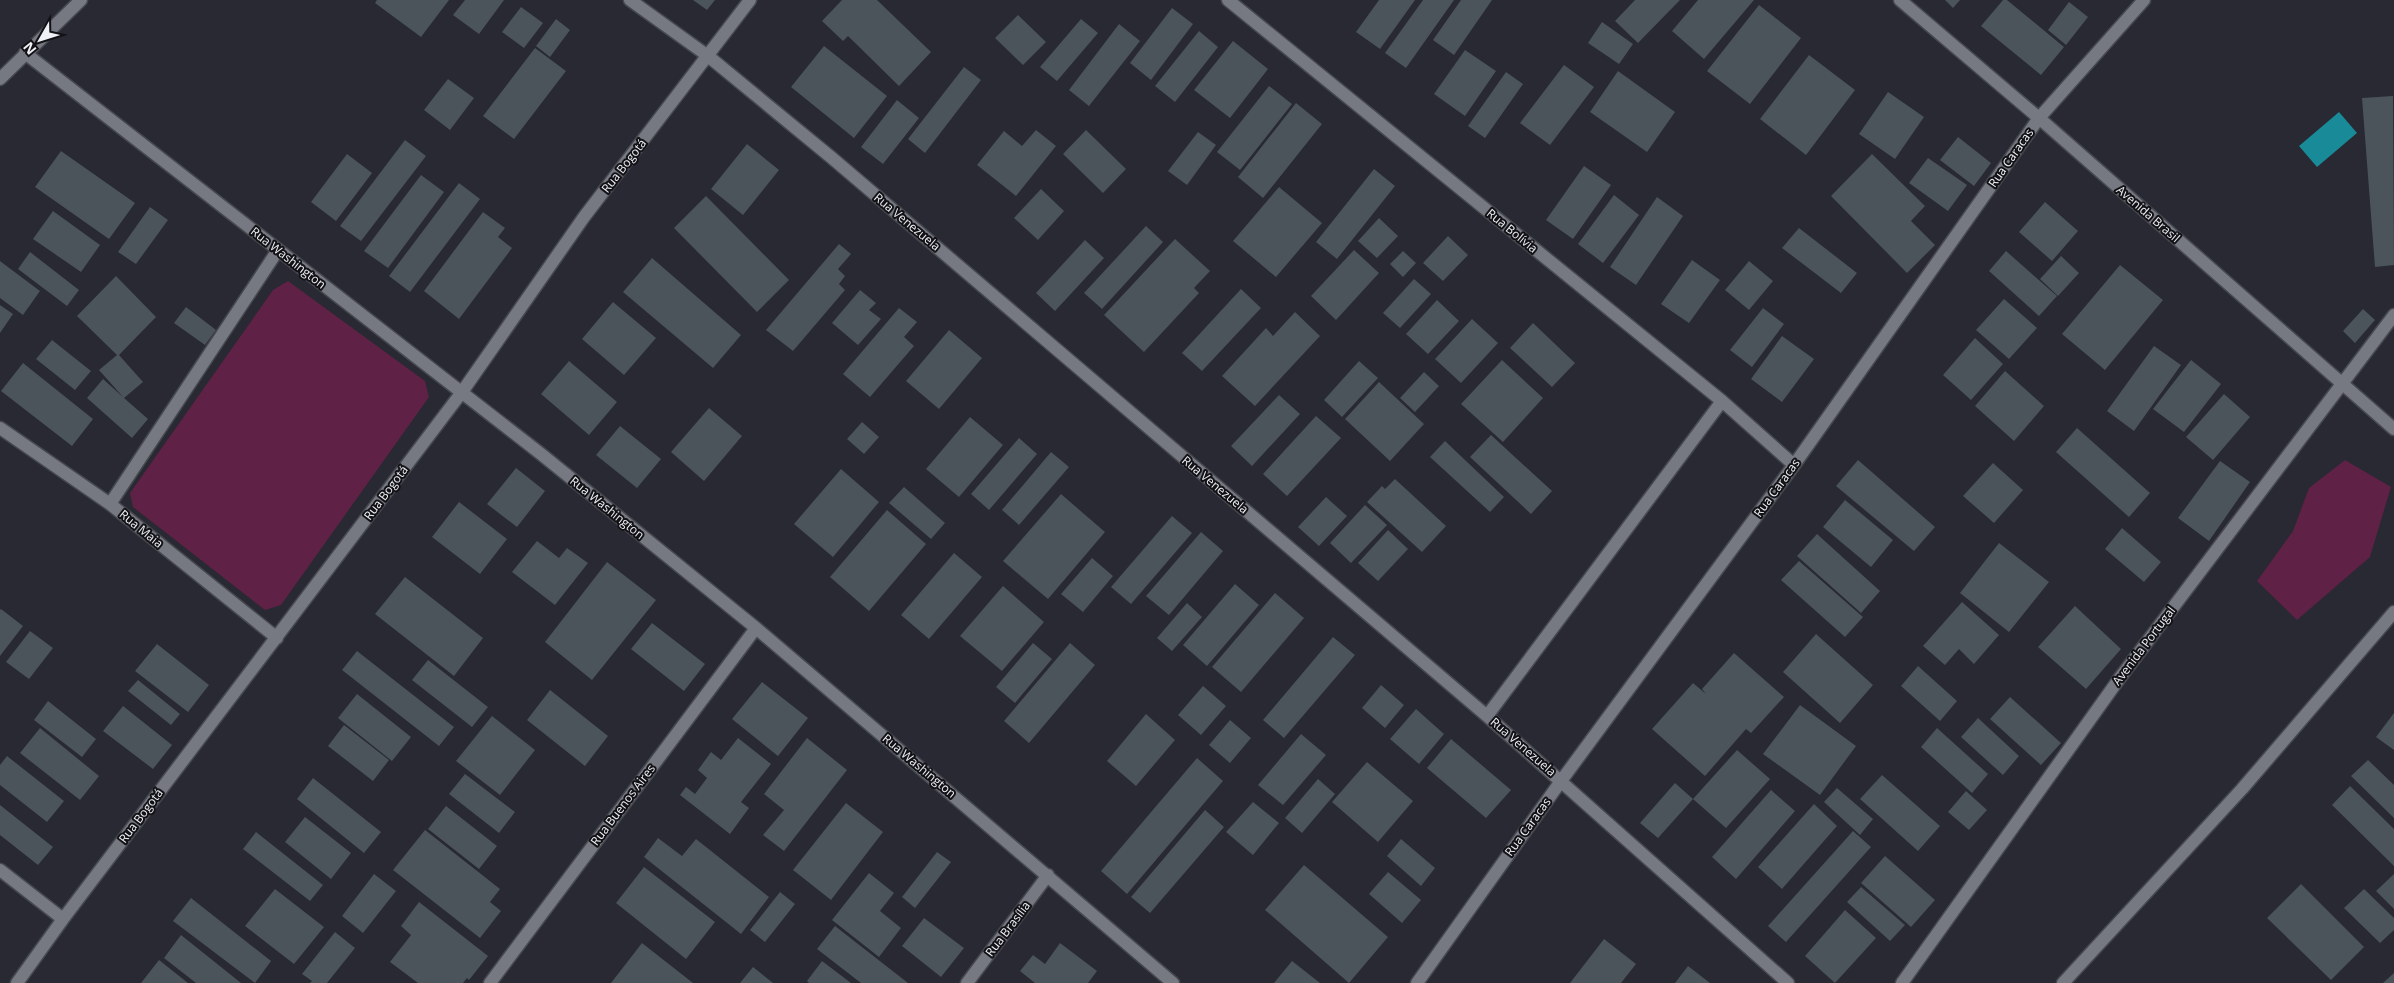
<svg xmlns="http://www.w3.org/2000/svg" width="2394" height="983" viewBox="0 0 2394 983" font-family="'Open Sans',sans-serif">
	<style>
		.green { fill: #5f2145 }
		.water { fill: #198a97 }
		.building { fill: #4b545a }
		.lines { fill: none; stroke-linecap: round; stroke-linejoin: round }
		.minor-casing { stroke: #46484f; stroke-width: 15 }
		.minor { stroke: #767882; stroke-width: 12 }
		.labels { text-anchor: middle; stroke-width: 4; stroke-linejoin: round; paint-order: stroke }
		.street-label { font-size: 12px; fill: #eff1f6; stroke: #121216 }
	</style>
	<rect width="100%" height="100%" fill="#282932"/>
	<!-- green -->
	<path class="green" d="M288,281l137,100 4,16 -148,208 -16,5 -132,-103 -3,-14 143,-203z
		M2345,460l46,27 -21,70 -73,63 -40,-39 36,-50 16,-43z"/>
	<!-- water -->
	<path class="water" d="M2339,112l18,21 -40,34 -18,-21z"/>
	<!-- building -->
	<path class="building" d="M377,0h72l-28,37 -46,-34z
		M465,0h39l-25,34 -26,-19z
		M693,0h22l-8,10z
		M842,0h35l54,52 -32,34 -51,-50 -5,5 -21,-20z
		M1379,0h36l-35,49 -24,-17z
		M1423,0h31l-48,68 -21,-15z
		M1461,0h31l-38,55 -21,-15z
		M1635,0h45l-42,43 -23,-22z
		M1698,0h56l-50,59 -32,-28z
		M1945,0h15l-7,8z
		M2003,0h4l57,47 -23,28 -60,-49z
		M2069,2l19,15 -22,28 -18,-15z
		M1759,5l42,33 -51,66 -43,-33z
		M521,7l22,16 -19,25 -22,-16z
		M1172,8l21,16 -42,56 -21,-17z
		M1018,15l28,27 -23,23 -28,-27z
		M556,19l14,11 -20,27 -14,-11z
		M1081,19l17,14 -41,48 -17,-14z
		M1602,22l31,22 -14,20 -31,-21z
		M1119,24l21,17 -51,65 -20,-16z
		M1199,31l19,16 -43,55 -20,-16z
		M1233,41l35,28 -38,49 -36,-28z
		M824,46l63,50 -33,42 -63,-51z
		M535,48l31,23 -52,68 -31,-23z
		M1465,50l31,21 -31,45 -31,-22z
		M1809,55l46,35 -49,65 -46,-36z
		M1564,65l30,22 -44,58 -30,-22z
		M964,67l17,13 -56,73 -17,-14z
		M1618,71l57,41 -28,40 -57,-40z
		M1506,72l17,12 -38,54 -17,-12z
		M448,79l26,19 -24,32 -26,-20z
		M1269,86l23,18 -52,66 -23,-18z
		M1888,92l36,25 -29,42 -36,-25z
		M2393,96l1,169 -19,2 -13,-169z
		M897,100l22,18 -36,46 -22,-17z
		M1296,103l26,21 -59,74 -25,-21z
		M1036,130l20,16 -40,50 -39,-31 27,-34 18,15z
		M1086,130l40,39 -23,24 -40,-39z
		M1198,132l18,13 -29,40 -19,-14z
		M1958,137l33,26 -17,23 -34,-26z
		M405,140l21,16 -65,85 -21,-15z
		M747,144l32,26 -36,45 -32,-26z
		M61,151l74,52 -26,36 -74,-52z
		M347,154l25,19 -36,48 -25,-19z
		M1872,154l53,52 -14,15 24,24 -28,28 -76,-77z
		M1928,158l39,27 -19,26 -39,-28z
		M1584,166l27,19 -38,54 -27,-19z
		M1374,169l21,17 -58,73 -21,-17z
		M421,175l23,17 -56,76 -24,-17z
		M459,183l21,16 -70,93 -21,-16z
		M1279,187l43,36 -46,54 -43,-36z
		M1041,189l23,22 -26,29 -24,-22z
		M1614,195l25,20 -36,48 -25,-19z
		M706,196l83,84 -32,32 -83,-84z
		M1657,197l26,19 -47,69 -26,-18z
		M2045,202l33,29 -26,30 -33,-29z
		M150,207l18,13 -32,44 -18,-12z
		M53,211l47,34 -19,27 -48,-33z
		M483,212l22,16 -7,9 14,11 -53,71 -35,-28z
		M1379,218l19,18 -21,22 -19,-17z
		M1146,226l17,16 -61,67 -18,-16z
		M1799,228l58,45 -16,20 -59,-45z
		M1448,236l20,19 -25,26 -20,-18z
		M1175,239l35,32 -16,17 5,5 -55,59 -40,-37z
		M1085,240l19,18 -49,53 -19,-18z
		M839,244l12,10 -13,15 7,7 -6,8 6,6 -52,61 -27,-21z
		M1354,250l25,23 -43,47 -25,-24z
		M1403,251l13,12 -13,14 -13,-13z
		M2006,251l51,45 -18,20 -50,-45z
		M30,252l49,38 -12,16 -49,-37z
		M2061,256l18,17 -21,23 -18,-17z
		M652,258l89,77 -28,33 -90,-76z
		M1692,260l28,20 -31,43 -28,-19z
		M0,261l40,30 -17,24 -23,-17z
		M1749,261l24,20 -24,29 -24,-20z
		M2120,265l43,35 -58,70 -43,-36z
		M116,276l40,41 -37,38 24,27 -19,16 24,21 -16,19 -45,-40 16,-19 20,18 -24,-27 18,-15 -40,-39z
		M1414,279l17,15 -31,34 -17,-15z
		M1241,289l20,19 -59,63 -20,-18z
		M860,290l16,13 -7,7 12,9 -23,26 -26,-22z
		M2004,299l33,29 -28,31 -33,-29z
		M1437,300l22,21 -31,33 -22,-20z
		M613,302l43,36 -32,37 -42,-36z
		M0,305l13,9 -13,19z
		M186,307l30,23 -11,15 -31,-22z
		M899,308l18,14 -13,15 10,9 -44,51 -27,-23z
		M1763,308l21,16 -32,43 -22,-17z
		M2363,309l12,11 -20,23 -12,-12z
		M1295,312l25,24 -65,70 -33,-30 44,-48 7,8z
		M1472,319l26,24 -37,40 -26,-24z
		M1533,323l42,40 -23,24 -42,-39z
		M949,330l33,28 -43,51 -33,-28z
		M1782,336l32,23 -32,43 -31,-23z
		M1975,338l28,26 -32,36 -28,-25z
		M52,340l39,31 -16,19 -39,-31z
		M2154,346l27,19 -47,66 -27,-20z
		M1502,360l41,38 -40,44 -42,-38z
		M2191,360l30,24 -37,48 -31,-23z
		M569,361l48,41 -28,33 -48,-41z
		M1359,361l19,17 -36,39 -18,-17z
		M23,363l70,56 -21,27 -71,-55z
		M2005,371l39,35 -30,35 -39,-35z
		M1424,372l15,14 -24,26 -15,-14z
		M1379,382l45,42 -34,37 -45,-42z
		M2224,394l26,23 -37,43 -27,-23z
		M1279,395l21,19 -48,52 -21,-20z
		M709,408l33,28 -38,45 -33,-29z
		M1316,416l25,22 -54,58 -24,-22z
		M970,417l33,28 -44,52 -33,-28z
		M862,422l17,15 -15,17 -17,-15z
		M620,426l41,33 -24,29 -41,-33z
		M2077,428l73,65 -21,24 -73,-65z
		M1491,435l61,56 -21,23 -61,-57z
		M1019,438l18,16 -48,56 -18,-16z
		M1445,441l59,56 -14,15 -60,-55z
		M1051,452l18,15 -50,58 -17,-15z
		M1858,460l77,67 -21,24 -78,-65z
		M2220,461l30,21 -41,59 -31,-23z
		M1993,463l30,27 -29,33 -31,-27z
		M516,468l29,23 -28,36 -30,-23z
		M841,469l38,33 -46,55 -39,-33z
		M1395,479l51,47 -24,26 -55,-50 15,-16 3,3z
		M904,487l41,36 -14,16 -42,-36z
		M1061,494l44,38 -57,67 -45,-38z
		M1326,497l21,19 -28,30 -21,-19z
		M1845,500l48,40 -22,27 -48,-40z
		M459,502l48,37 -27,35 -48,-37z
		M1365,505l22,20 -36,38 -21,-20z
		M887,510l39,34 -57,67 -39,-34z
		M1172,516l20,17 -61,71 -20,-17z
		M2122,528l39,34 -17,20 -39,-33z
		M1388,530l20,19 -30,32 -20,-18z
		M1201,532l22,19 -54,64 -23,-19z
		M1817,534l63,57 -19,22 -64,-57z
		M537,541l22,17 8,-10 21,15 -33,42 -43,-33z
		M1999,543l50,39 -40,50 -49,-39z
		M954,553l28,24 -53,62 -28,-24z
		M1092,558l21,18 -30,36 -22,-18z
		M1799,561l64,56 -18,20 -64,-57z
		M607,562l49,38 -64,80 -47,-38z
		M405,577l78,61 -29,38 -79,-62z
		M1235,584l24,21 -52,61 -24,-21z
		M1003,586l41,36 -42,49 -42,-35z
		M1275,593l29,25 -63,74 -29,-25z
		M1962,602l37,33 -25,29 -15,-15 -14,16 -22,-19z
		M1187,603l15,14 -30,34 -15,-13z
		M2075,606l46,43 -35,40 -48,-42z
		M1,609l22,17 -23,30v-46z
		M652,623l53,41 -21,27 -53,-42z
		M30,631l23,17 -24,31 -23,-17z
		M1816,634l57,51 -33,38 -57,-51z
		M1333,637l22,18 -71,83 -21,-18z
		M1033,643l19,16 -37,44 -19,-16z
		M1070,643l25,22 -66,78 -25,-22z
		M157,644l52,41 -21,27 -53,-41z
		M357,651l97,76 -15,19 -97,-76z
		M1734,653l50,44 -33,36 -5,-4 -41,47 -53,-47 41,-46 13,11 -4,-5z
		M428,660l60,47 -16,20 -60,-47z
		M1918,666l39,35 -17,20 -39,-35z
		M138,680l42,34 -9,11 -43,-34z
		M762,682l46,36 -30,38 -46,-37z
		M1381,685l23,20 -19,23 -23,-20z
		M1203,686l23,20 -25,29 -23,-20z
		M550,690l58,46 -23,30 -58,-46z
		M357,694l54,43 -19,24 -54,-43z
		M2010,697l51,46 -20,22 -51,-46z
		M48,701l48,38 -14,18 -48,-37z
		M1800,705l56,41 -36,49 -57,-41z
		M123,706l49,39 -19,24 -50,-38z
		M1416,709l28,25 -25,30 -29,-25z
		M2394,713v37l-18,-13z
		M1146,714l29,26 -39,46 -29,-25z
		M492,716l43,34 -35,45 -44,-34z
		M1978,718l41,38 -16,19 -42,-38z
		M1230,720l21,18 -21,25 -21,-18z
		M344,725l45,35 -16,21 -45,-35z
		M40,728l59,48 -19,24 -60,-47z
		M1937,728l51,46 -16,19 -51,-46z
		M1301,734l25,21 -43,50 -25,-20z
		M738,738l33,26 -30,38 8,6 -19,26 -50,-39 6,-8 9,7 12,-16 -9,-8 13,-18 10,8z
		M807,738l40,32 -63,81 -21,-16 21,-25 -20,-16z
		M1451,739l60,51 -25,28 -59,-50z
		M1737,750l33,29 -44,49 -33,-29z
		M7,756l57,45 -17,21 -47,-37v-20z
		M1197,758l26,23 -96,113 -26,-23z
		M2368,760l26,25v33l-43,-42z
		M1367,762l46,39 -35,41 -46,-40z
		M465,774l50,38 -16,21 -50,-39z
		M1882,775l58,51 -22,25 -58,-52z
		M313,778l68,54 -17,21 -67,-54z
		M1318,779l17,15 -33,39 -17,-15z
		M1675,783l18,16 -35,39 -18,-15z
		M2350,786l44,43v37l-62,-61z
		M1837,788l36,31 -13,16 -36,-33z
		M1771,790l24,21 -59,68 -24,-22z
		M1966,791l21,19 -18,20 -21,-18z
		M1253,802l26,21 -26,32 -27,-23z
		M846,803l37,29 -52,68 -38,-30z
		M1814,804l23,22 -55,63 -24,-22z
		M0,805l53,42 -15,18 -38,-30z
		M446,806l51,40 -18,23 -51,-40z
		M1205,810l19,17 -74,86 -19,-16z
		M305,817l46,36 -20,26 -46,-37z
		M425,830l75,59 -10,13 11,9 -21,27 -87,-68z
		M1853,831l18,16 -85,95 -18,-16z
		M256,832l67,53 -13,16 -67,-52z
		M658,838l24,18 14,-17 73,58 -28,37 -97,-77z
		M1401,839l34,29 -14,18 -34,-30z
		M937,852l14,10 -36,46 -13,-11z
		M1885,856l50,44 -24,27 -50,-44z
		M1304,865l84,72 -39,46 -84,-73z
		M644,867l71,55 -29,37 -70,-56z
		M1388,872l33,28 -19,23 -33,-29z
		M869,873l25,20 -14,18 21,17 -22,29 -47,-37z
		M374,874l22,17 -33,42 -21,-17z
		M2394,874v35l-18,-18z
		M2301,884l63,63 -33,33 -64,-62z
		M1861,887l44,38 -15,16 -43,-39z
		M275,889l49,38 -30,37 -49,-38z
		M2364,889l30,29v12l-14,13 -36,-35z
		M780,892l15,12 -30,38 -15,-12z
		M191,898l80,63 -16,22 -82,-62z
		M419,902l69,54 -19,24 -2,-2 -4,5h-45l-28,-21 21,-27 -10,-9z
		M1845,910l31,28 -41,45 -30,-27z
		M924,918l40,30 -23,29 -39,-31z
		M835,926l73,57h-47l-44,-34z
		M335,932l20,16 -28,35h-17l2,-2 -10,-7z
		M181,935l60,48h-45l-32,-25z
		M1604,939l32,25 -15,19h-51z
		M642,943l51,40h-82z
		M1060,943l37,28 -9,12h-53l-15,-12 13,-16 12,9z
		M159,960l29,23h-47z
		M822,961l29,22h-42l-2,-2z
		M1292,961l28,22h-46z
		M1688,966l22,17h-35z
		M753,967l20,16h-33z
		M2394,973v10h-11z"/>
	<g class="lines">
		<!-- minor casing -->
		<g class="minor-casing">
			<path id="minor" d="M630,0l78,56 124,102 655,558 301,267
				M1228,0l494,401 72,64
				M1900,0l139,118 355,311
				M25,53l516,401 215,174 417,355
				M0,79l81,-79
				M0,428l110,76 167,134
				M110,504l168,-254
				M1487,716l235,-315
				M0,870l63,49
				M17,983l46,-64 399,-527 122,-175 166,-217
				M490,983l266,-355
				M967,983l81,-108
				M1417,983l144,-202 233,-316 245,-347 105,-118
				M1902,983l217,-304 275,-364
				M2063,983l179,-194 152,-177"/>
		</g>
		<!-- minor -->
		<use href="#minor" class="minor"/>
	</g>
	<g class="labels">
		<!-- street labels -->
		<g class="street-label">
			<text transform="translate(2011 158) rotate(-55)" y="4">Rua Caracas</text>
			<text transform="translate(624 166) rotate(-52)" y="4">Rua Bogotá</text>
			<text transform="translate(2148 214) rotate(41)" y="4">Avenida Brasil</text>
			<text transform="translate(907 222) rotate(40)" y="4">Rua Venezuela</text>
			<text transform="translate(1512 231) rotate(39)" y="4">Rua Bolívia</text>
			<text transform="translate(288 258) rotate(38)" y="4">Rua Washington</text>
			<text transform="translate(1215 485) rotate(40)" y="4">Rua Venezuela</text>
			<text transform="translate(1777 488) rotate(-54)" y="4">Rua Caracas</text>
			<text transform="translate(386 493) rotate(-53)" y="4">Rua Bogotá</text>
			<text transform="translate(607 508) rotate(39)" y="4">Rua Washington</text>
			<text transform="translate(141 529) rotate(39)" y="4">Rua Maia</text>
			<text transform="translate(2144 646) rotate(-53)" y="4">Avenida Portugal</text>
			<text transform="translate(1523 747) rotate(41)" y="4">Rua Venezuela</text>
			<text transform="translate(919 766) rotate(40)" y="4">Rua Washington</text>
			<text transform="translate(623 805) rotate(-53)" y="4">Rua Buenos Aires</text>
			<text transform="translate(141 816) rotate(-53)" y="4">Rua Bogotá</text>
			<text transform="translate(1528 827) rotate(-54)" y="4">Rua Caracas</text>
			<text transform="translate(1008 929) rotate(-53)" y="4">Rua Brasília</text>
		</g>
	</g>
	<!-- north arrow -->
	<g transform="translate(40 40) rotate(231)" stroke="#121216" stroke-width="4" paint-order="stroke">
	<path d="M0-4L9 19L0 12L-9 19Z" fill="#eff1f6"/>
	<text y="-8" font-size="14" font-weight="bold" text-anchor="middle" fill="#eff1f6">N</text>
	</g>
</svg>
